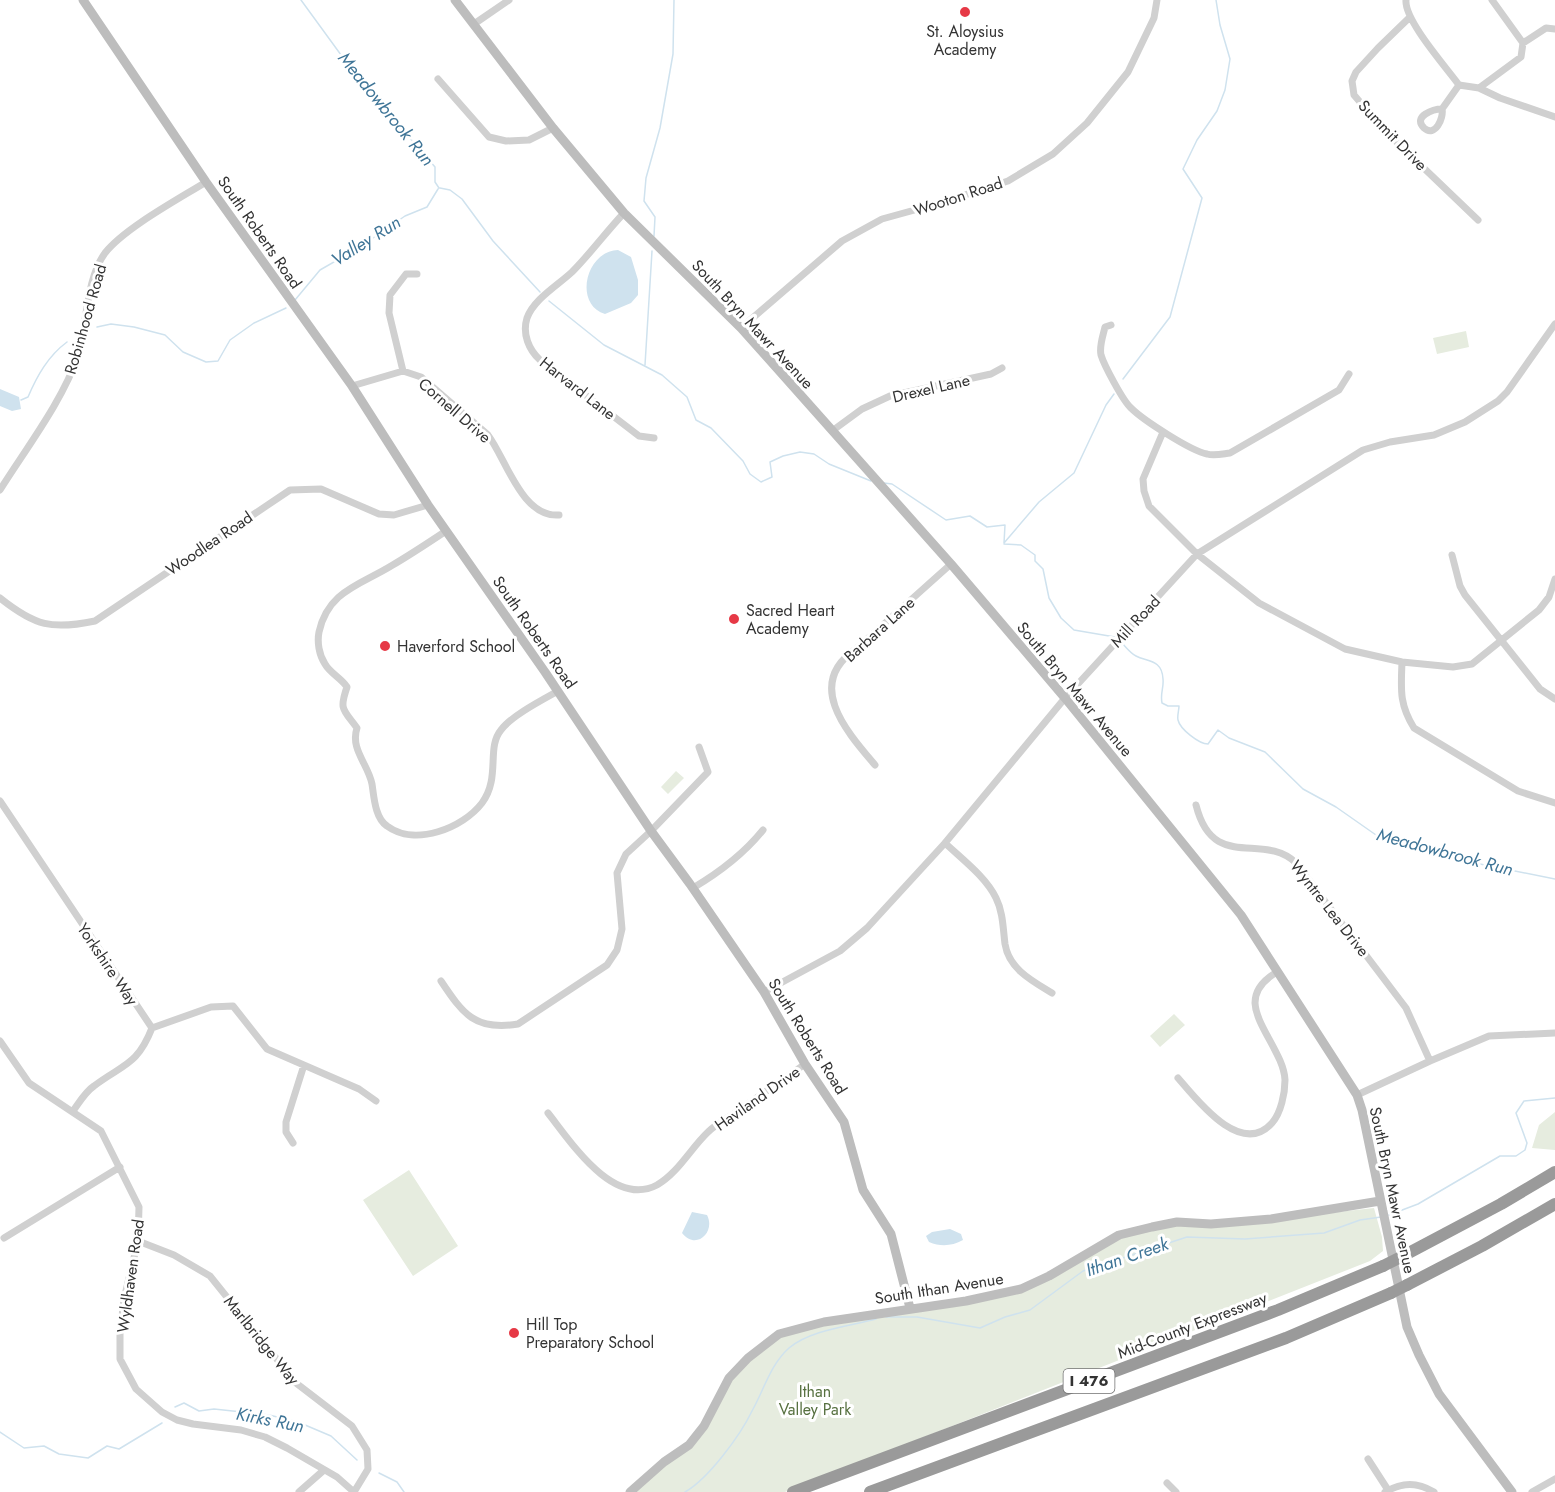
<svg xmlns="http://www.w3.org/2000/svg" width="1555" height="1492" viewBox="0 0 1555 1492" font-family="Jost,sans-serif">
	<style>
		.green { fill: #e6ecdf }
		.water { fill: #cfe2ee }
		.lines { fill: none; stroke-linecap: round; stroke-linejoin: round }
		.stream { stroke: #cfe2ee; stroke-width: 1.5 }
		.street { stroke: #d0d0d0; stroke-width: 7 }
		.secondary { stroke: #bdbdbd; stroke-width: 9 }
		.highway { stroke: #9a9a9a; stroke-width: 12 }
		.highway-bridge { stroke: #9a9a9a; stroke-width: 12 }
		.poi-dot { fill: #e63946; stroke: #fff; stroke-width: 2 }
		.labels { text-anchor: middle; stroke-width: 6; stroke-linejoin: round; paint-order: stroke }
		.shield { fill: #fff; stroke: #707070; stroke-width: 1.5 }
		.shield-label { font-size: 15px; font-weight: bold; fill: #333 }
		.poi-label { font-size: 16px; fill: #333; stroke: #fff; text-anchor: start }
		.street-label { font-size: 16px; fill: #333; stroke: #fff }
		.park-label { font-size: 16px; fill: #56703f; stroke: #fff }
		.water-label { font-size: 18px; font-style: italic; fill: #3f7597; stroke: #fff }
	</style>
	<rect width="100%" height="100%" fill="#fff"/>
	<!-- green -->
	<path class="green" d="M1466,331l3,16 -32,7 -4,-16z
		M676,771l8,7 -16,16 -7,-7z
		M1174,1014l11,11 -25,22 -10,-11z
		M1555,1112v38l-23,-2 7,-23z
		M409,1170l49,76 -45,30 -50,-76z
		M1374,1208l8,29 1,14 -13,10 -585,231h-155l59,-47 40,-67 50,-44 242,-45 98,-54 33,-8 86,-4z"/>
	<!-- water -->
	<path class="water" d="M618,250l13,7 7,23v15l-7,8 -26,11c-32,-10 -19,-63 13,-64z
		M0,389l19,8 2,12 -9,2 -12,-5z
		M692,1212l15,3c9,17 -11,36 -25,18z
		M950,1229l11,5 2,6c-11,6 -22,7 -34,2l-3,-6 6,-4z"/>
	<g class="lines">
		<!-- stream -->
		<path class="stream" d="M301,0l59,81 75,86v15l4,6
			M440,188l10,2 12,9 31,42 47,51
			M654,236l1,-19 -11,-16 2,-23 14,-50 13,-74 1,-54
			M295,300l25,-30 40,-23 45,-31 22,-9 11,-18
			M549,301l55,44 58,30 25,22 9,23 15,8 32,33 7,13 11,8 11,-5 -2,-15 13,-6 17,-4 14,2 15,10 42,17
			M97,327l14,-3 23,3 31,8 18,17 23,10 12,-1 12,-21 24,-17 32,-15
			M645,365l7,-114
			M1123,379l47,-62 32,-119 -19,-29 14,-29 20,-29 8,-21 5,-31 -10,-34 -4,-25
			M21,400l7,-3c9,-21 20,-41 39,-55
			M884,483l8,1 54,36 24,-4 17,11 18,-2 -1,18
			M1004,543l35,-41 35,-29 32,-68 8,-11
			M1004,544l17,1 14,10v6l8,8 6,29 12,20 13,12 41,7
			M1121,642c4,4 9,11 15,14 11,6 26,3 27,23 1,9 -3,14 -1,24l6,3h11c0,4 -2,10 -1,14 2,9 21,24 30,24l10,-14 11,8 36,14 38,37 33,18 40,28 47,9 47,18 85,17
			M1389,1215l29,-11 82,-48h16l9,-6 2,-7 -11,-30 8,-12 31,-3
			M886,1317h31l63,11 25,-11 25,-7 53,-39 104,-34 58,2 79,-6 36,-13 21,-3
			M175,1407l9,-4 15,8 15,-2 55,6 29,7 33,14 26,24
			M0,1432l24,16 20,-2 15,8 29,4 19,-12 12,3 43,-26
			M379,1473l18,9 7,10
			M685,1492c23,-13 55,-56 67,-81 12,-21 18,-46 37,-63 21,-18 61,-22 87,-29"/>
		<!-- street -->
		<path class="street" d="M1406,0c-2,20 40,67 53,85
			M1409,18l-31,30 -22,24 -4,9 2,14 29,34 95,91
			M474,24l35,-24
			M1523,43l23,-15 9,1
			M438,79l51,58 17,4 23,-1 24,-12
			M1459,85l20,3 42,-31 2,-14 -31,-43
			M1479,88l21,10 55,19
			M1442,109c2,9 -7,29 -18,19 -12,-12 10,-19 18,-19l17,-24
			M624,213c-18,19 -34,41 -52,59 -15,14 -38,27 -45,46 -5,16 2,32 13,42l99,76 15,2
			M1111,325l-6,2c-2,9 -6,19 -4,28 3,10 22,46 30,53 12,12 60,43 76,46 7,2 15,0 23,-1l109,-63 10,-16
			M741,328l101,-87 40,-22 58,-16 68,-22 45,-27 34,-31 41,-51 26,-54 3,-18
			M403,371l-14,-58 1,-18 16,-21h11
			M352,386l51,-15 18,6 67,58c18,24 34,83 71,80
			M832,431l30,-22 28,-13 101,-22 11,-6
			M1163,432l-20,47 1,12 5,15 48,48 62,49 86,46 57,13 51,5 19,-3 67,-54 10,-13 6,-18
			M0,490c25,-40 64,-91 78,-135 9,-30 8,-76 27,-102 20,-25 72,-53 101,-71
			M446,531c-18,12 -36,24 -55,35 -31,19 -63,25 -72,66 -2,10 0,23 6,32 5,9 16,14 22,23 -8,23 -4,22 10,41 -7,21 11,36 15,56 2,13 3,34 15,42 28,21 76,2 95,-23 19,-26 4,-55 19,-73 10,-14 41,-30 57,-39
			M1452,555l8,31 5,9 75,94 15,10
			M0,598c35,28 52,32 95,23l195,-131 31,-1 58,25 15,1 34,-10
			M1402,662c-1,27 -3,42 12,66l104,63 37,12
			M875,765c-28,-33 -71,-81 -19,-116l95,-85
			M0,801l152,227
			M1196,805c17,68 67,26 100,58l110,145 24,53
			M945,843c17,16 41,34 51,55 7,14 7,30 9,46 4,25 27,37 47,49
			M693,888c27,-16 50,-33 70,-58
			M441,981c22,33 34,50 77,43l89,-59 10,-15 5,-21 -5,-56 9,-19 25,-23 57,-59 -9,-25
			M764,992l76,-41 27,-23 78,-85 120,-145 132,-144 166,-104 27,-8 44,-7 31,-13 33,-21 9,-9 48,-68
			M152,1028l59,-21 22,-1 34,43 92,40 17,12
			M0,1041l29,42 72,48 38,76 -1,34 -14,58 -4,35v25l16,30 26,23 15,8 16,4 48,6 24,7 22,11 50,29 17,15
			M1178,1078c19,22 63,80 94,45 9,-10 13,-30 13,-43 -1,-25 -29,-54 -30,-77 0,-15 10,-24 22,-31
			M1357,1095l73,-34 59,-25 66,-3
			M73,1111c6,-8 12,-19 21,-25 29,-22 43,-20 58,-58
			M548,1113c23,29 65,95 109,72 21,-12 34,-37 51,-53 8,-8 20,-14 30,-21 22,-16 45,-31 67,-47
			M293,1143l-7,-11v-10l18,-57
			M4,1238l116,-71
			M138,1241l36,14 36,21 86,107 56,43 15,24 1,19 -14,23
			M1368,1459l20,31
			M1167,1483l9,9
			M299,1492l25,-22
			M1385,1492c18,-10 32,-10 49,0
			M1532,1492l23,-13"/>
		<!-- secondary -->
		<path class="secondary" d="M83,0l123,182 146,204 76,119 117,167 106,159 39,53 74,108 41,72 39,58 19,68 28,44 19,74
			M455,0l98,128 71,85 117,115 210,236 114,134 176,217 116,180 5,15 45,217 12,28 20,39 73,98
			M630,1492l34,-30 25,-17 15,-19 25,-48 19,-20 31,-24 45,-12 142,-21 55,-12 28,-13 70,-41 33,-8 25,-5 34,2 60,-5 109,-18"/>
		<!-- highway -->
		<path class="highway" d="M1401,1257l100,-53 54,-32
			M1407,1285l75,-39 73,-42
			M793,1492l485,-182 105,-44
			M870,1492l416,-154 105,-45"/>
		<!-- highway-bridge -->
		<path class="highway-bridge" d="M1383,1266l18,-9
			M1391,1293l16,-8"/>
	</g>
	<!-- markers -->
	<g class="poi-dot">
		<circle cx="965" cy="12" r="6"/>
		<circle cx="734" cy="619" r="6"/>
		<circle cx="385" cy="646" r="6"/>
		<circle cx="514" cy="1333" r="6"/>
	</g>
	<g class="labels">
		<!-- shield labels -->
		<rect class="shield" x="1063.5" y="1369" width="51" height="24" rx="4.5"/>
		<g class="shield-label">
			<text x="1089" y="1386">I 476</text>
		</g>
		<!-- poi labels -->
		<g class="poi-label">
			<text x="965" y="37" text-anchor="middle">St. Aloysius<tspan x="965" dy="18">Academy</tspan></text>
			<text x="746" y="616">Sacred Heart<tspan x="746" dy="18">Academy</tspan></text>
			<text x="397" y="652">Haverford School</text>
			<text x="526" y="1330">Hill Top<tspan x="526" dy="18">Preparatory School</tspan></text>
		</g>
		<!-- street labels -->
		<g class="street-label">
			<text transform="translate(1393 135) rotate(46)" y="6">Summit Drive</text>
			<text transform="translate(958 196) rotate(-18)" y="6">Wooton Road</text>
			<text transform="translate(260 232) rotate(55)" y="6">South Roberts Road</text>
			<text transform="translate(85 319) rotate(-74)" y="6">Robinhood Road</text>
			<text transform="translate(753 324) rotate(47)" y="6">South Bryn Mawr Avenue</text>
			<text transform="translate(578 388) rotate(38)" y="6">Harvard Lane</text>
			<text transform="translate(931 388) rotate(-13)" y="6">Drexel Lane</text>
			<text transform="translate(455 410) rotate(41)" y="6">Cornell Drive</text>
			<text transform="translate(209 543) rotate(-34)" y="6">Woodlea Road</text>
			<text transform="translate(1135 621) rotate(-47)" y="6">Mill Road</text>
			<text transform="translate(879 629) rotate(-42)" y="6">Barbara Lane</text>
			<text transform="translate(535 632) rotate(55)" y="6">South Roberts Road</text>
			<text transform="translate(1075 689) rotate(50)" y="6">South Bryn Mawr Avenue</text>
			<text transform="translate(1330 908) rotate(52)" y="6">Wyntre Lea Drive</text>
			<text transform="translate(108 964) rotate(56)" y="6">Yorkshire Way</text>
			<text transform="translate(808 1036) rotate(58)" y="6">South Roberts Road</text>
			<text transform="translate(757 1098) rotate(-35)" y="6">Haviland Drive</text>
			<text transform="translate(1393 1190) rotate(78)" y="6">South Bryn Mawr Avenue</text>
			<text transform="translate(130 1276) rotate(-82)" y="6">Wyldhaven Road</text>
			<text transform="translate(939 1288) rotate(-9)" y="6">South Ithan Avenue</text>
			<text transform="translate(1192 1325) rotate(-21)" y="6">Mid-County Expressway</text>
			<text transform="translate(262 1340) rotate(51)" y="6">Marlbridge Way</text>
		</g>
		<!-- park labels -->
		<g class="park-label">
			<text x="815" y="1397">Ithan<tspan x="815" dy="18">Valley Park</tspan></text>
		</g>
		<!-- water labels -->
		<g class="water-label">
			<text transform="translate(386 109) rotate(51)" y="6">Meadowbrook Run</text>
			<text transform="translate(366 241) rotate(-32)" y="6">Valley Run</text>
			<text transform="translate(1445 852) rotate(15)" y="6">Meadowbrook Run</text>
			<text transform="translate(1127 1257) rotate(-19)" y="6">Ithan Creek</text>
			<text transform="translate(270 1420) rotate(11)" y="6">Kirks Run</text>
		</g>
	</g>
</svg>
